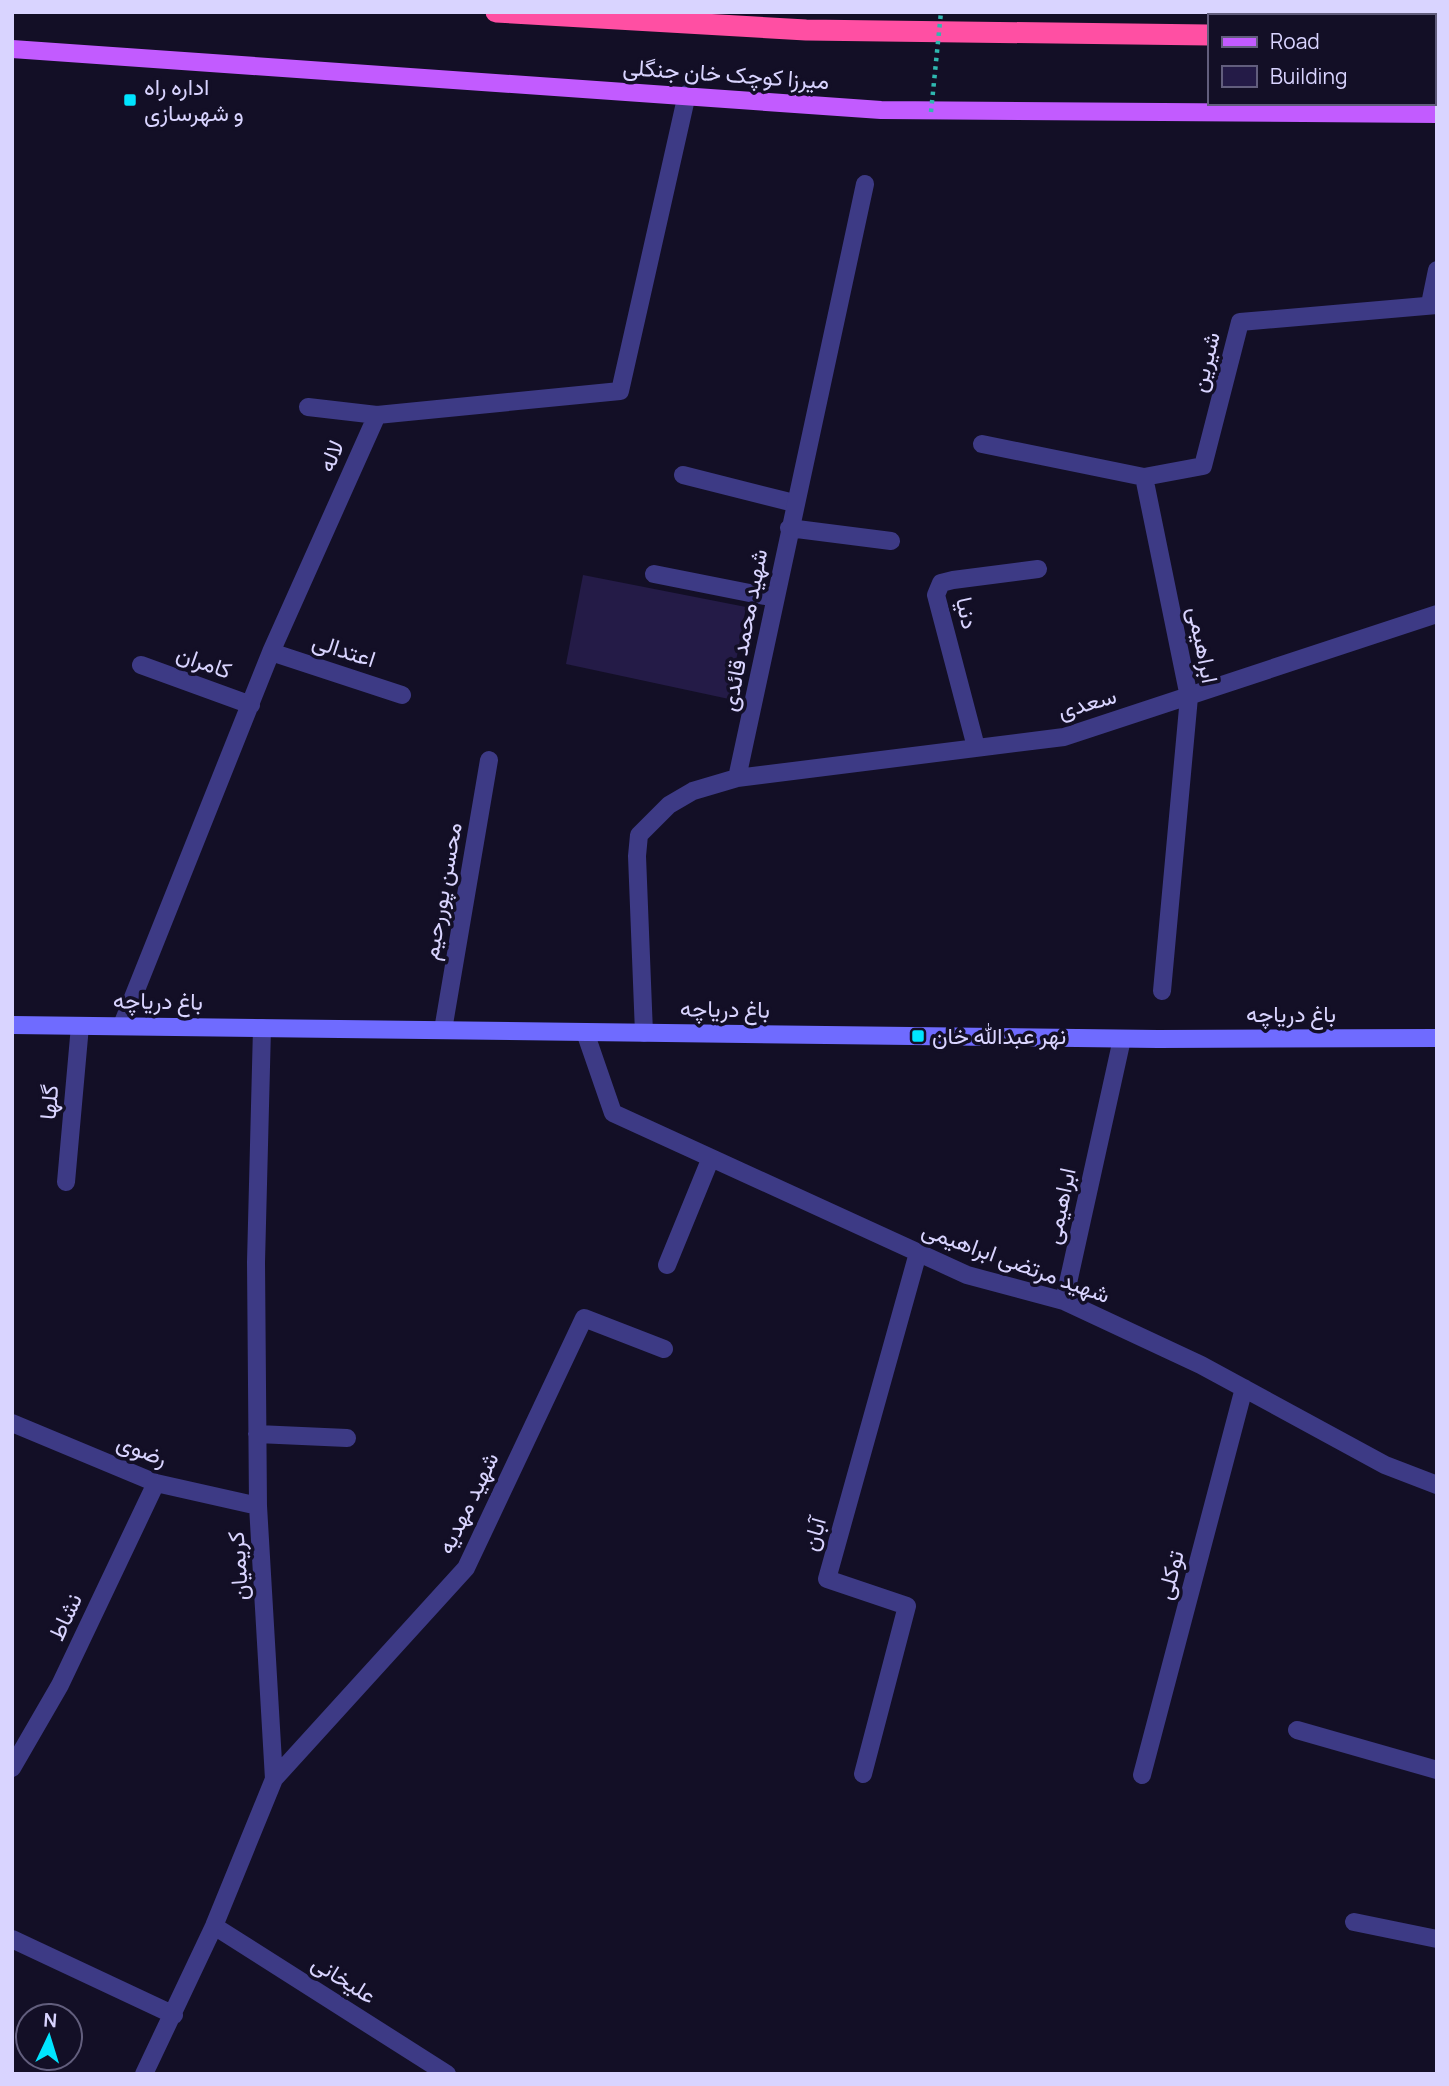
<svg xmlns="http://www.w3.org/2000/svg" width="1449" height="2086" viewBox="0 0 1449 2086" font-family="Manrope,Vazirmatn,sans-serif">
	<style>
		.building { fill: #241b47 }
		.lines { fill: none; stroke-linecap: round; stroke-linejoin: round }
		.lane { stroke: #3d3a85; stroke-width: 18 }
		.street { stroke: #3d3a85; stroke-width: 18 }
		.secondary { stroke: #6f6bff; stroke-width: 18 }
		.primary { stroke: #c25bff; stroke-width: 18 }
		.highway { stroke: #ff4fa3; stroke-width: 21 }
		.path-bridge { stroke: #2fb8b0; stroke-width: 4.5; stroke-dasharray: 3.5 5; stroke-linecap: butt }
		.poi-dot { fill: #00e5ff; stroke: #130f26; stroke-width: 2.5 }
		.labels { text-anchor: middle; stroke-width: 7; stroke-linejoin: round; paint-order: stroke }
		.street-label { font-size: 23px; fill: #d9d4ff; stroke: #130f26 }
		.poi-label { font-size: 23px; fill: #d9d4ff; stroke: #130f26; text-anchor: start }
	</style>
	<rect width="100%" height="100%" fill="#130f26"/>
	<!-- building -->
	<path class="building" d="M583,575l163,32 -17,92 -163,-35z"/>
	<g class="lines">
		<!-- lane -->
		<path class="lane" d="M683,475l111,28
			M654,574l121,24"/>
		<!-- street -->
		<path class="street" d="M1430,304l7,-34
			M308,407l69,8 243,-24 67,-297
			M982,444l162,33 45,220 -27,294
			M1144,477l59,-11 37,-144 197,-17
			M789,528l102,13
			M271,652l131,43
			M141,665l110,40
			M976,747l-40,-152 5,-12 12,-3 85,-11
			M737,778l327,-41 373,-123
			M122,1025l149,-373 106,-237
			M443,1030l46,-270
			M585,1032l28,81 354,162 97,26 137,64 184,100 52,20
			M644,1033l-7,-177 2,-21 30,-30 24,-14 44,-13 128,-594
			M66,1182l14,-156
			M667,1265l43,-105
			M1064,1301l58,-262
			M12,1423l144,60 102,23
			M257,1434l90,4
			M1297,1730l140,40
			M12,1768l48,-83 96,-202
			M863,1774l44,-168 -80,-27 91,-326
			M1142,1775l102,-387
			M274,1779l192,-211 118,-250 80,31
			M1354,1922l83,17
			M214,1926l233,148
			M12,1939l162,76
			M144,2074l70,-148 60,-147 -16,-273 -2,-244 6,-234"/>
		<!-- secondary -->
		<path class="secondary" d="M12,1025l1146,14 279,-1"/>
		<!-- primary -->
		<path class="primary" d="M12,49l869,61 556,4"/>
		<!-- highway -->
		<path class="highway" d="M496,12l310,18 403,5
			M1433,31l4,-1"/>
		<!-- path-bridge -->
		<path class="path-bridge" d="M931,112l10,-100"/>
	</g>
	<!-- markers -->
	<g class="poi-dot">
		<rect x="123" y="93" width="14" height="14" rx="3.5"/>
		<rect x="911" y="1029" width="14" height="14" rx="3.5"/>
	</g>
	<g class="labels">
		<!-- street labels -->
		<g class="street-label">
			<text transform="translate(726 74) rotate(4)" y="8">میرزا کوچک خان جنگلی</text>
			<text transform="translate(1205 362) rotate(-76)" y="8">شیرین</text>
			<text transform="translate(331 456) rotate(-66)" y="8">لاله</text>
			<text transform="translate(967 613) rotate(78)" y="8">دنیا</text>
			<text transform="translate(744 630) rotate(-79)" y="8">شهید محمد قائدی</text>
			<text transform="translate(1203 645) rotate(79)" y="8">ابراهیمی</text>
			<text transform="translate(344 650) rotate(18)" y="8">اعتدالی</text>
			<text transform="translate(204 662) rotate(20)" y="8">کامران</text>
			<text transform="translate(1087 703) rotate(-16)" y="8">سعدی</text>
			<text transform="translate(442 891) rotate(-80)" y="8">محسن پوررحیم</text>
			<text transform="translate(158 1001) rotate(1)" y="8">باغ دریاچه</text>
			<text transform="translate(725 1009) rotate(1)" y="8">باغ دریاچه</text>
			<text x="1291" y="1022">باغ دریاچه</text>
			<text transform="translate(49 1102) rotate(-85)" y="8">گلها</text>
			<text transform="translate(1060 1206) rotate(-78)" y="8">ابراهیمی</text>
			<text transform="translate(1016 1262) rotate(20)" y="8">شهید مرتضی ابراهیمی</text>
			<text transform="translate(142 1450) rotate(21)" y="8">رضوی</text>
			<text transform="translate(468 1503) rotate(-64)" y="8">شهید مهدیه</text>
			<text transform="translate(814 1534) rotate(-74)" y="8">آبان</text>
			<text transform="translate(238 1566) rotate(-94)" y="8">کریمیان</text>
			<text transform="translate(1170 1575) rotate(-75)" y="8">توکلی</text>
			<text transform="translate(65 1617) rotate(-65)" y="8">نشاط</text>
			<text transform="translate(344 1979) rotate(32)" y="8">علیخانی</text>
		</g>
		<!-- poi labels -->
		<g class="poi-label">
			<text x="144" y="95">اداره راه<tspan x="144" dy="26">و شهرسازی</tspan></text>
			<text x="932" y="1044">نهر عبدالله خان</text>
		</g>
	</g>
	<!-- border -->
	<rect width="1449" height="2086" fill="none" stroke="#d9d4ff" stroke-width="28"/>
	<!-- legend -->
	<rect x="1208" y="14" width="228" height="91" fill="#130f26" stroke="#625e7d" stroke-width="2"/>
	<rect x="1222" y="37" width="35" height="10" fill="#c25bff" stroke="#625e7d" stroke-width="2"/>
	<text x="1270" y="49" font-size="21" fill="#d9d4ff">Road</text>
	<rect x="1222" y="66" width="35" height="21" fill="#241b47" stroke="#625e7d" stroke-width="2"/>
	<text x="1270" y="84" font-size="21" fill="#d9d4ff">Building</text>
	<!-- north arrow -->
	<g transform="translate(49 2037) rotate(4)"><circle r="33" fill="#130f26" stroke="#625e7d" stroke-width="2"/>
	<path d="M0-5L12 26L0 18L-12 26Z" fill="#00e5ff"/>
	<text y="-10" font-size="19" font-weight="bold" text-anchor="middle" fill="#d9d4ff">N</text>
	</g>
</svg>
